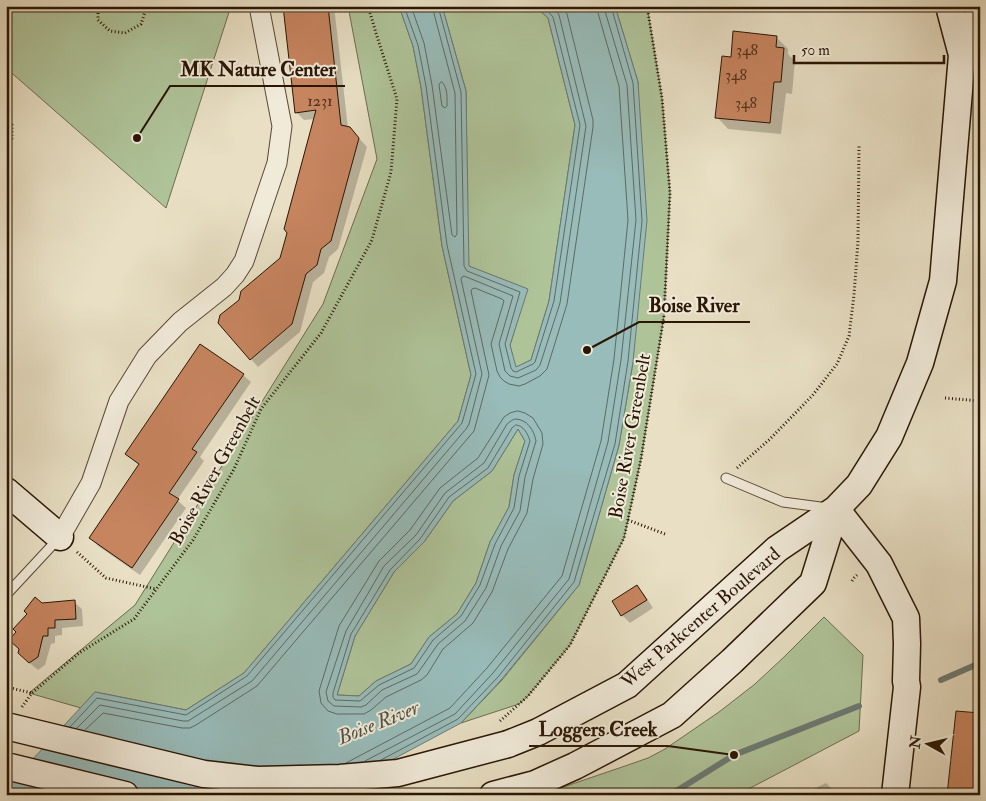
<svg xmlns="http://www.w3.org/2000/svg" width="986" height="801" viewBox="0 0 986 801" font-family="'IM FELL Double Pica',serif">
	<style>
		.green { fill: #afc399; stroke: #6c6c4f }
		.water { fill: #98bcba; stroke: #6c7a72; fill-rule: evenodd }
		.shadow { fill: #0003 }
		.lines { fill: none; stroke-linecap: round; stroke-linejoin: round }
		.shore { stroke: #616960; stroke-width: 1 }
		.stream { stroke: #6c7a72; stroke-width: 6 }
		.building { fill: #c6845f; stroke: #2a1605 }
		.lane-casing { stroke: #5a4835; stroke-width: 11 }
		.street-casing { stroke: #5a4835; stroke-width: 21 }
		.secondary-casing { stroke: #2a1605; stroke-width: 29 }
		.path { stroke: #2a1605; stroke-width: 3; stroke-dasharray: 1 2.5; stroke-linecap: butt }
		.lane { stroke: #f0ead9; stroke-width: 9 }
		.street { stroke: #f0ead9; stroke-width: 19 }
		.secondary { stroke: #f0ead9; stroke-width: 26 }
		.secondary-bridge-casing { stroke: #2a1605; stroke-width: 29; stroke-linecap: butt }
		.secondary-bridge { stroke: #f0ead9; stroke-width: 26 }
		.labels { text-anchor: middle; stroke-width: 4; stroke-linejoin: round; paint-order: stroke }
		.number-label { font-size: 16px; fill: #51321c }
		.street-label { font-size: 19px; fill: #2a1605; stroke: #f0ead9 }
		.water-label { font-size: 20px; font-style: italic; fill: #505044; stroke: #f0ead9 }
		.leader { fill: none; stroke: #2a1605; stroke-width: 2 }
		.callout-dot { fill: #2a1605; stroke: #f0ead9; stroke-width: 2 }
		.callout-label { font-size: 20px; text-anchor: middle; font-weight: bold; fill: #2a1605; stroke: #f0ead9; stroke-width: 4; stroke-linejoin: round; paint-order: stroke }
	</style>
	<rect width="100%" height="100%" fill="#e8dfc4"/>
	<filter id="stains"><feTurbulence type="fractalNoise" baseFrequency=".004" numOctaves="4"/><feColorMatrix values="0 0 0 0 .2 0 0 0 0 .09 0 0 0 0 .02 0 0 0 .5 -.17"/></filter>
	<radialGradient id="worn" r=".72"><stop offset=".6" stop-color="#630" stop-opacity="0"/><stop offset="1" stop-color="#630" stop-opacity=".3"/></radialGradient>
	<!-- green -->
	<path class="green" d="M6,6h225l-65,202 -160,-140z
		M348,6h51l14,40 8,41 21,159 29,129 -13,46 -214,252 -58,37 -91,-18 -14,16 -52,-15 106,-88 188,-301 54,-145z
		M442,6h93l13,12 27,107 -26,176 -18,59 -16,8 -5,-23 17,-56 -59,-23 -2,-175z
		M615,6h32l15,92 8,95 -6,123 -23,143 -17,79 -54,107 -42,51 -9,8 -58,19 41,-43 77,-95 40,-140 14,-83 5,-280z
		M518,429l7,12 -11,34 -5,32 -19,35 -14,41 -19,31 -28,23 -18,27 -35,17 -17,15 -22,-1 18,-59 39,-64 30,-30 29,-41 39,-30z
		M824,617l39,38 -4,76 -122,64h-197l85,-29 23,-8 17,-9 54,-37 36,-28 30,-28z"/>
	<!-- water -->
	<path class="water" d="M399,6h43l24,85 3,175 59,23 -18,56 6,22 15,-7 18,-59 26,-176 -27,-107 -13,-12h80l23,76 9,138 -14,142 -14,83 -40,140 -78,95 -40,43 -135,72h-320v-7l89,-96 91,18 58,-37 214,-252 13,-46 -29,-129 -21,-159 -8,-41zM518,429l7,12 -11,34 -5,32 -19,35 -14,41 -19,31 -28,23 -18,27 -35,17 -17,15 -22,-1 18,-59 39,-64 30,-30 29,-41 39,-30z"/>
	<!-- shadow -->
	<path class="shadow" d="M284,6h50l14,122 9,8 10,11 -29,102 -9,8 -5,16 -11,9 -13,50 -42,35 -38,-45 20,-22 41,-41 34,-140 -11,1 -8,-8z
		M776,37l12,12v5l7,7 -3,33 -6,-1 -5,41 -53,-5 -11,-12 15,-59z
		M243,375l8,7 -51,75 4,4 -27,39 9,8 -46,67 -42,-29 -7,-8 49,-72 -14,-12z
		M637,586l7,8 9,14 -23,15 -8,-8 -9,-13z
		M74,602l8,7 1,17 -21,2v7l-7,1v7l-4,1 -6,21 -7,5 -11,-9 14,-57z
		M826,783l6,6 2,6h-33z"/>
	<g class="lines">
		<!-- shore -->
		<path class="shore" d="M411,6l13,37 8,42 20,150 3,2 2,-3 -2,-141 -23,-87
			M438,6l23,86 3,174 3,5 53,21 -15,52 6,24 2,3 3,1 17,-8 2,-2 19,-61 26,-176 -27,-108 -10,-11
			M442,82c6,6 5,16 5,24l-2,2 -3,-2 -3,-21 1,-2z
			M518,411l7,2 8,5 9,15 1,11 -10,35 -6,34 -19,36 -16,43 -19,31 -30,26 -16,26 -6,5 -35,17 -15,13 -7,4h-27l-9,-3 -7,-8 -2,-12 20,-65 40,-65 31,-31 30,-42 38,-30 26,-41 6,-4z
			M515,419c12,0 19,11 21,22l-11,36 -5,34 -19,35 -15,42 -21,33 -27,23 -18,26 -3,4 -35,16 -16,15 -5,2 -27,-1 -6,-5 -2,-9 20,-61 38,-65 32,-31 29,-42 39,-30 23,-39 4,-3z
			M516,425c7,0 12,9 14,16l-11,35 -5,32 -19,36 -15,41 -19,31 -28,24 -19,28 -35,17 -19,16 -25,-1 -2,-3v-4l18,-59 39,-64 30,-31 29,-42 39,-29 24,-40z
			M70,727l27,-29 89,17 61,-39 215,-253 14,-49 -29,-129 -21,-159 -8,-41 -14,-39
			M77,728l23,-23 83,16h5l64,-40 214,-252 3,-5 13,-50 -21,-95 1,-2 2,-1 49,20 -14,48 6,27 5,5 8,2 18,-8 4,-5 20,-62 26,-177 -27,-111 -2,-4 -5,-5
			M85,730l18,-17 79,15h8l6,-3 61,-39 217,-255 15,-56 -18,-84 1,-2 3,-1 27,11 2,2 -13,43 6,27 3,6 4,4 5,3 10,2 6,-2 15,-8 7,-7 20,-65 26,-177v-7l-26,-106 -4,-8
			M381,760l77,-41 40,-42 76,-95 41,-138 13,-83 14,-140 -9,-138 -22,-77
			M365,761l90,-47 38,-41 76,-94 39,-137 13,-82 15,-140 -9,-135 -22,-74v-5
			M346,763l104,-55 37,-40 75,-92 39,-135 13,-82 14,-139 -9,-134 -21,-73 -1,-7"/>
		<!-- stream -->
		<path class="stream" d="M941,680l39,-17
			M670,795l64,-40 125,-49"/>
	</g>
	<!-- building -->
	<path class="building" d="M283,6h45l13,119 9,2 9,11 -28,103 -10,8 -4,16 -11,9 -14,50 -42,36 -32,-37 2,-8 19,-15 2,-9 39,-33 7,-25 -3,-4 32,-119 -21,3z
		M733,31l44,5 -1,11 8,1 -3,34h-7l-4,41 -55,-5 7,-62 9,1z
		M200,344l44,30 -52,75 5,3 -28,41 10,6 -47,69 -43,-30 50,-74 -14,-10z
		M637,585l10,15 -26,16 -9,-15z
		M35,597l7,6 33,-3 1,19 -21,1v8h-7v8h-5l-5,21 -9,6 -11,-10 1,-4 -10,-9 7,-8 -3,-3 14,-15 -3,-3z
		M956,711l24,2v82h-33z"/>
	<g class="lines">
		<!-- lane casing -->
		<g class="lane-casing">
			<path id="lane" d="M726,478l57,24 45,6
				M6,595l52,-56"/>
		</g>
		<!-- street casing -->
		<g class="street-casing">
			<path id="street" d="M962,55l18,2
				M60,537l31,-54 28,-82 28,-45 33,-34 44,-35 11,-12 9,-14 33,-98 5,-37 -23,-120"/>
		</g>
		<!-- secondary casing -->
		<g class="secondary-casing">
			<path id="secondary" d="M949,6l13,49
				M6,491l54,46
				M836,509l43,55 27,54 1,26 -1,37 1,6 -12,108
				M508,744l30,-12 89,-47 150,-136 59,-40 23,-24 30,-48 31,-74 23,-82 19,-226 18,-46
				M6,766l119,29
				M493,795l42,-11 40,-18 97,-51 60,-54 81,-78 23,-74"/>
		</g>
		<!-- path -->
		<path class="path" d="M98,6v14l12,11 15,2 16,-9 6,-18
			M6,67l3,11 -3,2
			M6,120l6,5v15l-6,8
			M945,398l35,3
			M737,468l33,-29 42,-43 25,-32 12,-28 5,-41 4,-54 1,-97
			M628,520l37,14
			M77,552l29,26 50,11
			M852,581l2,-3 3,-3
			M6,687l26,6
			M22,707l10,-14 47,-40 55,-34 59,-79 41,-71 27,-60 60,-76 51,-93 19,-68 6,-73 -21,-66 -8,-27
			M500,721l28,-25 42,-51 54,-107 17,-79 23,-143 6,-123 -8,-95 -15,-92"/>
		<!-- lane -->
		<use href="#lane" class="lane"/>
		<!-- street -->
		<use href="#street" class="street"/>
		<!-- secondary -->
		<use href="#secondary" class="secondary"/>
		<!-- secondary-bridge casing -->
		<g class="secondary-bridge-casing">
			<path id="secondary-bridge" d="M6,726l198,48 54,6 82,-2 58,-5 110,-29"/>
		</g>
		<!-- secondary-bridge -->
		<use href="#secondary-bridge" class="secondary-bridge"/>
	</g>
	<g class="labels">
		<!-- number labels -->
		<g class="number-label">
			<text x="747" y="55">348</text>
			<text x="736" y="80">348</text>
			<text x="320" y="106">1231</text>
			<text x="746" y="108">348</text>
		</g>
		<!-- street labels -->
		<g class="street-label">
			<text transform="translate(629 436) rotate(-80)" y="7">Boise River Greenbelt</text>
			<text transform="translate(214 470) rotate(-61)" y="7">Boise River Greenbelt</text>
			<text transform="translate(700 617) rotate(-41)" y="7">West Parkcenter Boulevard</text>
		</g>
		<!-- water labels -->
		<g class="water-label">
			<text transform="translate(378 722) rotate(-22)" y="7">Boise River</text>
		</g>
	</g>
	<!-- callouts -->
	<path class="leader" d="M137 138L170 86H345M587 350L639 322H750M734 755L668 746H529"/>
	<g class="callout-dot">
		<circle cx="137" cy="138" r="5"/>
		<circle cx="587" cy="350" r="5"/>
		<circle cx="734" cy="755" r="5"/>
	</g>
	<g class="callout-label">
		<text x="258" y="76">MK Nature Center</text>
		<text x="694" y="312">Boise River</text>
		<text x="598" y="736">Loggers Creek</text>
	</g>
	<!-- margin -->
	<rect width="986" height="801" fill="none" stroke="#e8dfc4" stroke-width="25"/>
	<rect x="8" y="8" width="971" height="786" fill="none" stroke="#2a1605" stroke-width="2.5"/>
	<rect x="12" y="12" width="961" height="776" fill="none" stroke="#2a1605"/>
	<!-- north arrow -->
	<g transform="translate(928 744) rotate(278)" stroke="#f0ead9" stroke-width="4" paint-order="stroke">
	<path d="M0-4L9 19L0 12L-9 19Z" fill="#2a1605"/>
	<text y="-8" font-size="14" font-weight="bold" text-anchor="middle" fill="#2a1605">N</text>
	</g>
	<!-- scale -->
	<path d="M794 55v8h150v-8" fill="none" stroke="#2a1605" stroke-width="2.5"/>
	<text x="801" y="55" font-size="15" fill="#2a1605" stroke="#f0ead9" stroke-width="4" paint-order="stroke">50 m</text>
	<rect width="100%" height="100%" filter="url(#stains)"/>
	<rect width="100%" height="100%" fill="url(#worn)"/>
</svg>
